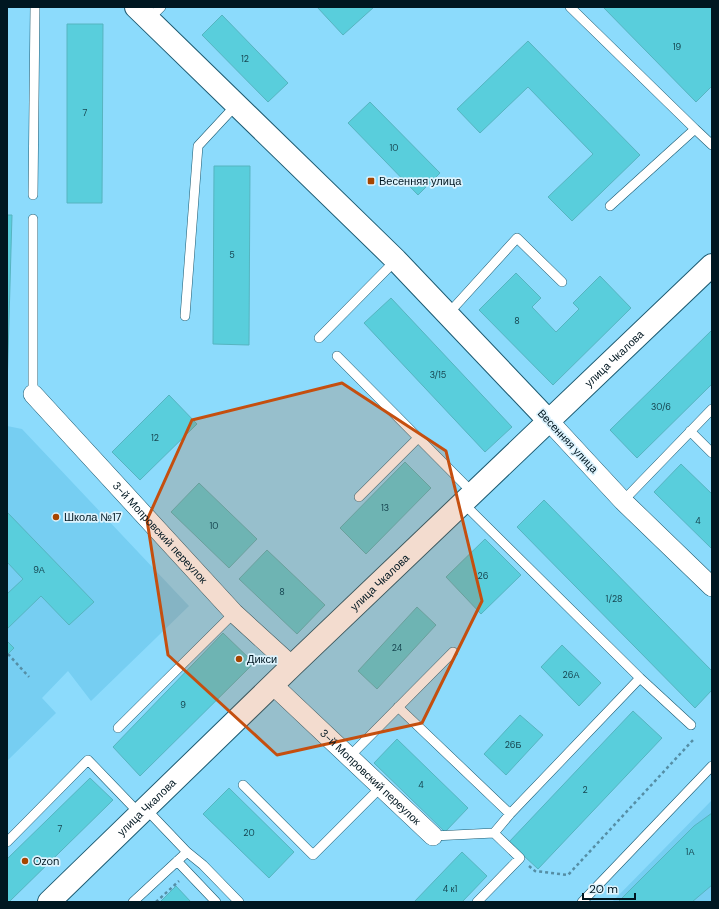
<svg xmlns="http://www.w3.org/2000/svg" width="719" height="909" viewBox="0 0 719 909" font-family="'DM Sans',sans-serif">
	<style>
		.built { fill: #76cef2 }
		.building { fill: #59cedc; stroke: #56b4c0 }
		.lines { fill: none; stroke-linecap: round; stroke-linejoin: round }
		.lane-casing { stroke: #1c5a71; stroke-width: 10 }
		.street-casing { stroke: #1c5a71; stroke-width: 20 }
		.secondary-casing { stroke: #1c5a71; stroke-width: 24 }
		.path { stroke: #558ea5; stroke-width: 2.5; stroke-dasharray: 3 3; stroke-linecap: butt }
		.lane { stroke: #fff; stroke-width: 9 }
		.street { stroke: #fff; stroke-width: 19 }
		.secondary { stroke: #fff; stroke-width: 22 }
		.marked { fill: #c54f0f; fill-opacity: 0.2; stroke: #c54f0f; stroke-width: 3; stroke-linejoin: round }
		.poi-dot { fill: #a64500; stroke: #ddf3fd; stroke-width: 1.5 }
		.labels { text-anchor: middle; stroke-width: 3.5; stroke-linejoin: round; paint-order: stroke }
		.number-label { font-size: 9px; fill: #164550 }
		.poi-label { font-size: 11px; fill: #001721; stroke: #ddf3fd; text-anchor: start }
		.street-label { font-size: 11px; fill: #001721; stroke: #ddf3fd }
	</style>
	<rect width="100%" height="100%" fill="#8cdbfc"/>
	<!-- built -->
	<path class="built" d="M7,426l15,3 167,177 -98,95 -23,-30 -26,27 14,15 -49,48z
		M712,800v102h-100z"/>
	<!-- building -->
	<path class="building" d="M317,7h57l-31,28z
		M603,7h109v79l-16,16z
		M222,15l66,68 -20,19 -66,-67z
		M67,24h36l-1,179h-35z
		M528,41l112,114 -68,66 -24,-24 45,-43 -65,-67 -48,46 -23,-24z
		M370,102l70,71 -22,22 -70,-72z
		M214,166h36l-1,179 -36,-1z
		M7,215h5l-5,174z
		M516,273l25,25 -9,9 24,25 23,-23 -6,-6 27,-27 31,32 -78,77 -74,-75z
		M391,298l121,129 -27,25 -121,-129z
		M712,330v54l-75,74 -27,-28z
		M169,395l28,29 -57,56 -28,-28z
		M405,462l26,26 -65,66 -26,-26z
		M681,464l31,30v55l-58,-57z
		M199,483l58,56 -28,29 -58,-56z
		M544,500l168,171v19l-17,18 -178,-181z
		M7,512l87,90 -25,23 -28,-29 -34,33v-35l16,-15 -16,-17z
		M485,539l36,36 -40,39 -35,-37z
		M267,550l58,55 -28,29 -58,-55z
		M417,607l19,18 -59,64 -19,-18z
		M223,633l31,30 -114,113 -27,-29z
		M7,641l7,7 -7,7z
		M562,645l39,38 -22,23 -38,-39z
		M633,711l29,27 -124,131 -29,-27z
		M520,715l23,20 -37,40 -22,-21z
		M397,739l71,69 -23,24 -71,-69z
		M90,778l23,22 -104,102h-2v-43z
		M229,788l65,64 -25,26 -66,-64z
		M712,813v72l-20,17h-74l76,-76z
		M462,852l25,24 -25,26h-48z
		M176,886l15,16h-31z"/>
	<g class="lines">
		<!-- lane casing -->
		<g class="lane-casing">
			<path id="lane" d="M570,7l125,122
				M149,19l12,-12
				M33,195l2,-188
				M610,206l85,-77 17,16
				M33,219v175
				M448,314l69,-76 45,44
				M185,316l13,-170 38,-41
				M319,338l77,-78
				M337,356l136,137
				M690,431l22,22
				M359,497l59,-59
				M623,501l89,-92
				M463,503l177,175 51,47
				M398,707l112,107 130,-136
				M118,728l116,-115
				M349,757l104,-105
				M243,785l70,70 68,-68
				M145,808l42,44 16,13 36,37
				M494,833l16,-19
				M433,836l61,-3 26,25 -43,44
				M7,842l81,-82 51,53
				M177,861l39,41
				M133,902l54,-50
				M582,902l130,-136"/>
		</g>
		<!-- street casing -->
		<g class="street-casing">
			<g id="street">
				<path id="s1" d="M33,394l201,219 58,53"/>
				<path d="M548,420l75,81 89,86"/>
				<path id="s2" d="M273,685l160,151"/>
			</g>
		</g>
		<!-- secondary casing -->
		<g class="secondary-casing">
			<g id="secondary">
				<path d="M136,7l260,253 152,160"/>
				<path id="s3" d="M49,902l243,-236 420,-401"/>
			</g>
		</g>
		<!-- path -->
		<path class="path" d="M8,654l21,23
			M529,866l6,5 33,4 125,-135v-2
			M156,902l23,-21"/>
		<!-- lane -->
		<use href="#lane" class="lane"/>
		<!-- street -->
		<use href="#street" class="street"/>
		<!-- secondary -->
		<use href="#secondary" class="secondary"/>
	</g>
	<!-- marked area -->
	<path class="marked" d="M342,383l104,68 36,150 -60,122 -145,32 -109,-100 -21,-135 45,-100z"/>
	<!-- markers -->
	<g class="poi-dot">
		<rect x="367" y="177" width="8" height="8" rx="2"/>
		<circle cx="56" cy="517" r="4"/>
		<circle cx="239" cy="659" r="4"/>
		<circle cx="25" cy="861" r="4"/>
	</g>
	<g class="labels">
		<!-- number labels -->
		<g class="number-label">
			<text x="677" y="50">19</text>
			<text x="245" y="62">12</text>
			<text x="85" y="116">7</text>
			<text x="394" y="151">10</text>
			<text x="232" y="258">5</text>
			<text x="517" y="324">8</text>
			<text x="438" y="378">3/15</text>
			<text x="661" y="410">30/6</text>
			<text x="155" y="441">12</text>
			<text x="385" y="511">13</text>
			<text x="698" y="524">4</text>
			<text x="214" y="529">10</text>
			<text x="39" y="573">9А</text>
			<text x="483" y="579">26</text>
			<text x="282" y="595">8</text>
			<text x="614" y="602">1/28</text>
			<text x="397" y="651">24</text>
			<text x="571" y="678">26А</text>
			<text x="183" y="708">9</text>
			<text x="513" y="748">26Б</text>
			<text x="421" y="788">4</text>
			<text x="585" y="793">2</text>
			<text x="60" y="832">7</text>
			<text x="249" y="836">20</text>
			<text x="690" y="855">1А</text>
			<text x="450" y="892">4 к1</text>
		</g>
		<!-- poi labels -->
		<g class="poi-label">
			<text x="379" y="185">Весенняя улица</text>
			<text x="64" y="521">Школа №17</text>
			<text x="247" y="663">Дикси</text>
			<text x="33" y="865">Ozon</text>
		</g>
		<!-- street labels -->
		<g class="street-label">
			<text dy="4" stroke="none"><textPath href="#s3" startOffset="784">улица Чкалова</textPath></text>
			<text transform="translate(568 441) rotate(47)" y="4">Весенняя улица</text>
			<text dy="4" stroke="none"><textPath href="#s1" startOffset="188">3-й Мопровский переулок</textPath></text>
			<text dy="4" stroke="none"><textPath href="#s3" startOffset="460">улица Чкалова</textPath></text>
			<text dy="4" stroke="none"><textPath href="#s2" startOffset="134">3-й Мопровский переулок</textPath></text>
			<text dy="4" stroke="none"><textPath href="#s3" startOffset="136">улица Чкалова</textPath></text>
		</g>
	</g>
	<!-- border -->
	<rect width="719" height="909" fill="none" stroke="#001721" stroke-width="16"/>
	<!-- scale -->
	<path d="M583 893v6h52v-6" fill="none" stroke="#001721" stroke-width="2"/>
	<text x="589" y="893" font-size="12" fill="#001721" stroke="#ddf3fd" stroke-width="3" paint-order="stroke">20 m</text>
</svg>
